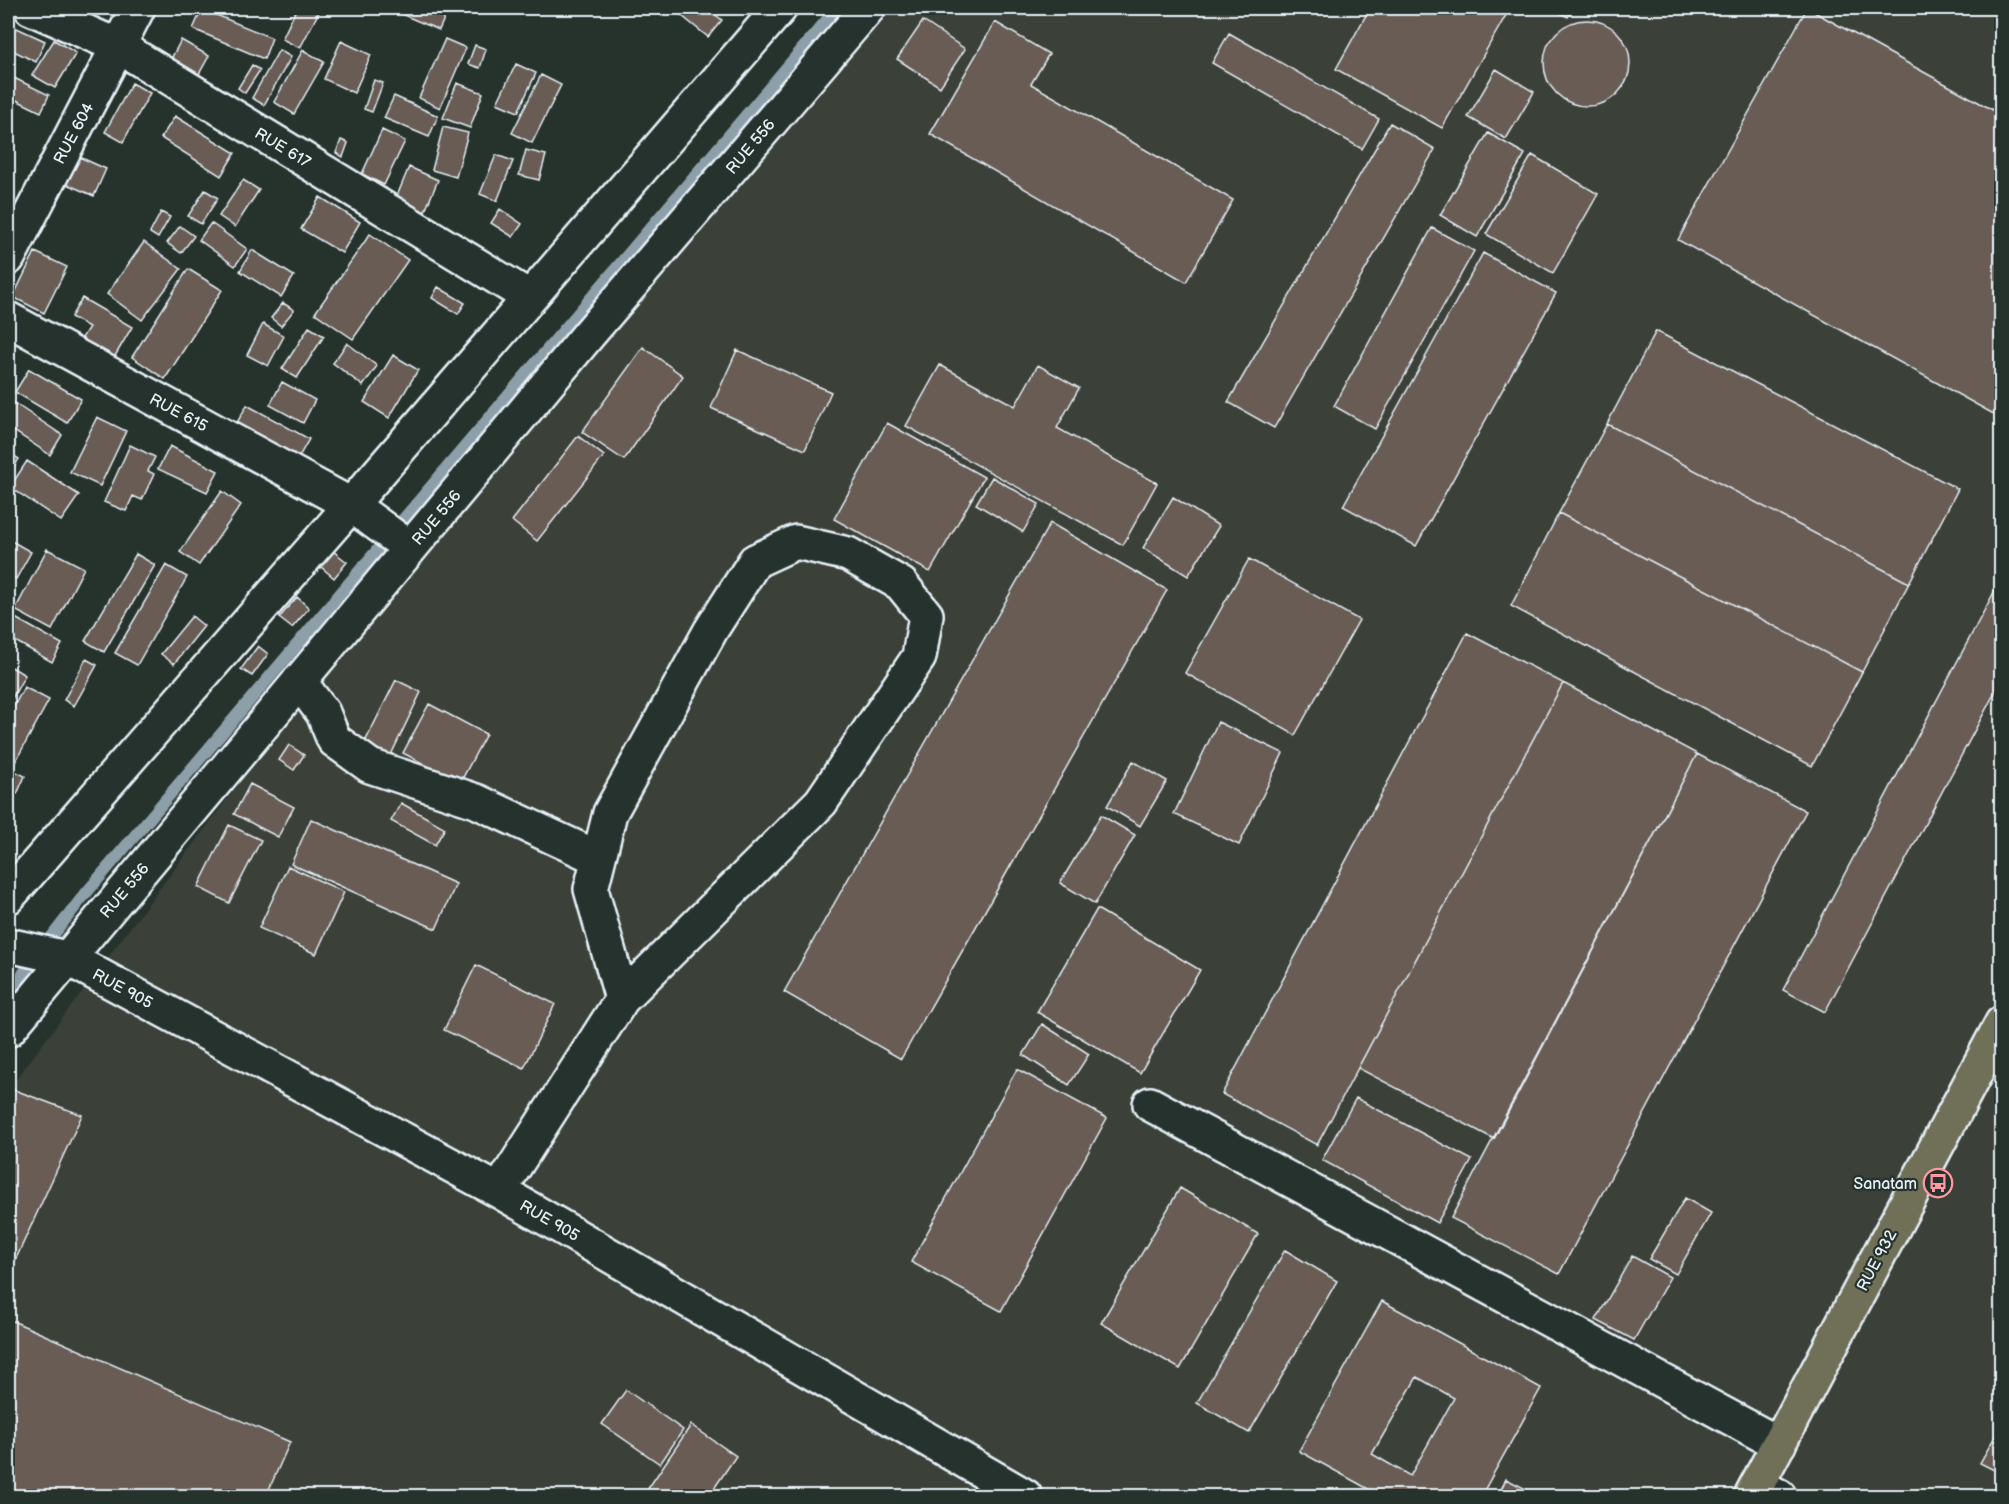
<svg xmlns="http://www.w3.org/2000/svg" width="2009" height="1504" viewBox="0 0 2009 1504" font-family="'Balsamiq Sans',sans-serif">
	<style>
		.built { fill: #3a3f39 }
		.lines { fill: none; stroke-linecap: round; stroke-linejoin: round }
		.stream { stroke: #8d9fa9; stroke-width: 12 }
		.building { fill: #675c54; stroke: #e8f1f8; stroke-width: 1.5; fill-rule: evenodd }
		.minor-casing { stroke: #e8f1f8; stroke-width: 38 }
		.major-casing { stroke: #e8f1f8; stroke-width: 38 }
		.minor { stroke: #26332d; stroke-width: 33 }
		.major { stroke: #706f59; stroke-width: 33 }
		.labels { text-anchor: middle; stroke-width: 4.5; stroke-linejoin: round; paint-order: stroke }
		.street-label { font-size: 16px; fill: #e8f1f8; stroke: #26332d }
		.poi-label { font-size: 16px; fill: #e8f1f8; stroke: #26332d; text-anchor: end }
	</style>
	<rect width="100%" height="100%" fill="#26332d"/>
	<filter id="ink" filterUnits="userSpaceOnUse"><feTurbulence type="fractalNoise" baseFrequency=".0167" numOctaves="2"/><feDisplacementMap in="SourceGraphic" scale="12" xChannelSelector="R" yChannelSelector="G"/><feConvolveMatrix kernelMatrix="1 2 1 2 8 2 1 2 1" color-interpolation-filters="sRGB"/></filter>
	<g filter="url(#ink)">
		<!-- built -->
		<path class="built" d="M881,8h1120v1488h-1993v-406l335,-445z"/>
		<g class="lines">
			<!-- stream -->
			<path class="stream" d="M8,993l74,-95 755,-890"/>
		</g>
		<!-- building -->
		<path class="building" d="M297,8h24l-21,40 -18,-9z
			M387,8h56l5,2 -9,20z
			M672,8h35l15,12 -14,17z
			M1370,8h140l-68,120 -106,-59z
			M1550,8h23l-5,9z
			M1807,8l195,107v298l-3,4 -321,-177z
			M202,9l70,29 -8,21 -71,-30z
			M1544 63a43 43 0 1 1 86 0a43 43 0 1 1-86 0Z
			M923,21l42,28 -25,38 -43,-28z
			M995,22l54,32 -18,30 202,116 -47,82 -256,-148z
			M8,24l37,17 -9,21 -28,-14z
			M1229,33l150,86 -17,30 -150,-86z
			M445,39l21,9 -26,60 -21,-10z
			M54,40l22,13 -21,35 -23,-13z
			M181,40l28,16 -10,18 -28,-15z
			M341,41l30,14 -17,38 -30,-14z
			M475,45l11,4 -6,19 -12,-4z
			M279,50l12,7 -27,48 -12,-7z
			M303,50l21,12 -30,52 -20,-12z
			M516,64l20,9 -18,39 -21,-9z
			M252,65l8,5 -15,23 -7,-5z
			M1496,69l38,23 -28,47 -38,-22z
			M541,75l20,10 -29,58 -20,-10z
			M14,78l35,17 -8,17 -33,-16z
			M374,80l9,3 -11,29 -8,-3z
			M132,83l18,10 -27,49 -18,-10z
			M457,83l26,10 -13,35 -27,-10z
			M394,96l44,20 -9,21 -45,-19z
			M175,116l60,37 -14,23 -60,-38z
			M1390,123l45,26 -161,279 -46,-26z
			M443,127l25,6 -12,44 -24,-7z
			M382,130l23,11 -21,44 -22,-11z
			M1488,133l37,21 -48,83 -37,-22z
			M341,140l7,3 -5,14 -7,-4z
			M526,150l20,5 -7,25 -20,-5z
			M75,155l31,14 -12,27 -32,-14z
			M496,155l17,6 -16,40 -17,-7z
			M1532,155l66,39 -45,79 -67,-39z
			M409,167l29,13 -15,36 -29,-13z
			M243,180l16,10 -24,37 -16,-11z
			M205,190l13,8 -17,26 -13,-8z
			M320,197l40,25 -18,31 -41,-24z
			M500,209l22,15 -9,13 -22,-14z
			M161,212l9,5 -12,21 -8,-5z
			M211,223l36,26 -12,17 -36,-26z
			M180,226l14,10 -13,17 -14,-10z
			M1432,228l42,23 -99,178 -41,-23z
			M370,234l38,26 -55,79 -38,-26z
			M144,242l37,27 -39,51 -35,-26z
			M252,250l42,26 -13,21 -41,-26z
			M35,252l32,15 -23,46 -31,-16z
			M1483,253l73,40 -140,253 -73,-40z
			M188,269l34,21 -57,89 -33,-22z
			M438,287l27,16 -7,11 -26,-16z
			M82,298l50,29 -21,36 -33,-19 11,-17 -18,-10z
			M283,303l11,7 -13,16 -10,-8z
			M263,324l21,12 -16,30 -21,-11z
			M309,327l15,9 -27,42 -15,-9z
			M1656,331l302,158 -49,94 -302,-159z
			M347,343l30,23 -14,20 -30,-23z
			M643,347l40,29 -59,84 -42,-28z
			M737,350l94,42 -26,58 -94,-42z
			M393,355l25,15 -29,48 -25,-16z
			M940,365l75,41 23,-41 41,23 -22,40 100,55 -34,62 -217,-119z
			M29,369l52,30 -14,24 -52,-31z
			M282,382l33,18 -12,23 -33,-18z
			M8,399l54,36 -12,20 -42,-28z
			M247,405l62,34 -17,30 -62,-34z
			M97,417l29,14 -26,55 -30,-14z
			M887,423l97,54 -54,95 -96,-53z
			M1607,424l302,159 -47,89 -303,-159z
			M578,436l26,20 -67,85 -25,-20z
			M130,445l25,12 -7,14 6,3 -12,26 -9,-4 -7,15 -22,-9z
			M170,446l48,25 -11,21 -49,-23z
			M8,452l11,7 -11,17z
			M27,461l52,34 -18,26 -51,-34z
			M992,477l47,27 -16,28 -47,-28z
			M222,491l19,14 -42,60 -19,-13z
			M1173,497l46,29 -31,50 -45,-28z
			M1559,513l303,159 -50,94 -301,-160z
			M1050,523l117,67 -266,469 -117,-67z
			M8,539l23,13 -15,27 -8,-4z
			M47,549l37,19 -32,62 -37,-20z
			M333,551l14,11 -13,16 -13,-11z
			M136,554l19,11 -51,87 -19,-11z
			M1249,559l110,61 -64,115 -110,-62z
			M166,565l21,12 -50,88 -22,-12z
			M2002,577v102l-177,333 -42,-22z
			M297,597l12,11 -17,20 -13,-10z
			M8,614l54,30 -10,18 -44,-25z
			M192,616l12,10 -30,38 -13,-10z
			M1467,633l96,50 -246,462 -95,-51z
			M258,646l10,8 -16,22 -11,-7z
			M86,659l11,6 -23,41 -10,-6z
			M8,665l17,10 -17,31z
			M396,680l25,12 -32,67 -26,-13z
			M1563,683l134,71 -203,385 -136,-71z
			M24,687l25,13 -35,64 -6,-4v-42z
			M429,704l57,30 -26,49 -57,-30z
			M1218,722l65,31 -44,92 -65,-31z
			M289,745l15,10 -10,15 -15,-10z
			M1697,754l109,57 -247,463 -108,-56z
			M1133,761l34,20 -27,45 -33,-20z
			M8,768l17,8 -8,18 -9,-4z
			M250,784l44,23 -16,30 -44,-23z
			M401,803l44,25 -10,17 -44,-24z
			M1101,815l34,20 -40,69 -35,-21z
			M311,819l145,65 -20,45 -145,-65z
			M229,825l32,15 -32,63 -31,-16z
			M288,866l56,26 -28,62 -57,-26z
			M1097,909l103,61 -60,103 -103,-61z
			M476,965l79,39 -31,64 -80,-38z
			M1042,1024l47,30 -20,31 -46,-30z
			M1017,1069l90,49 -106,193 -90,-49z
			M9,1088l73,27 -68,148 -6,-3z
			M1356,1098l116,62 -35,63 -115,-63z
			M1180,1188l78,46 -78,135 -79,-46z
			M1685,1198l26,15 -35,61 -27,-15z
			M1285,1250l52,31 -88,152 -52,-30z
			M1632,1256l38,21 -36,63 -38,-20z
			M1382,1301l159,87 -60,108h-100l-82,-45zM1417,1377l37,21 -44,78 -38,-22z
			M8,1319l282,123 -24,54h-258z
			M626,1390l57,40 -23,34 -58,-40z
			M2002,1424v50l-22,-11z
			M691,1425l45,31 -27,40h-66z
			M1506,1479l34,17h-42z"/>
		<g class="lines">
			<!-- minor casing -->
			<g class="minor-casing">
				<path id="minor" d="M31,8l87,38 411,251
					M8,258l130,-250
					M8,319l343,186 59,43
					M299,681l24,32 11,27 36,26 106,35 122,57
					M8,897l343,-392 429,-497
					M8,945l59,13 432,233 526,305
					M8,1030l581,-696 279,-326
					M1150,1104l629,340
					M499,1191l123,-192 199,-197 98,-145 7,-42 -25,-31 -53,-30 -52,-12 -41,19 -44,69 -101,183 -19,76 31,110
					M1757,1485l22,11"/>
			</g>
			<!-- major casing -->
			<g class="major-casing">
				<path id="major" d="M1751,1496l251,-473"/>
			</g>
			<!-- minor -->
			<use href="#minor" class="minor"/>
			<!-- major -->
			<use href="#major" class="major"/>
		</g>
	</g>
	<!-- icons -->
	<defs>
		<g id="bus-ring" transform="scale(1.5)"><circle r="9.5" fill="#26332d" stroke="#ff9aa2" stroke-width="1.5"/><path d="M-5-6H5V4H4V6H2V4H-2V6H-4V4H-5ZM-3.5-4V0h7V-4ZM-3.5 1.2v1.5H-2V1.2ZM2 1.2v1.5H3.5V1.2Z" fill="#ff9aa2"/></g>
	</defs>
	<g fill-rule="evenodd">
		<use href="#bus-ring" x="1938" y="1183"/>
	</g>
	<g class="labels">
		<!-- street labels -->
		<g class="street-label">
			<text transform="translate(73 133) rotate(-62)" y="6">RUE 604</text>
			<text transform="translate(750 146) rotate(-50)" y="6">RUE 556</text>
			<text transform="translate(283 147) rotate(31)" y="6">RUE 617</text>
			<text transform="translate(179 412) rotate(28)" y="6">RUE 615</text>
			<text transform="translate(436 517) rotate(-50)" y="6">RUE 556</text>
			<text transform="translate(124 890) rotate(-50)" y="6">RUE 556</text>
			<text transform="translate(123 988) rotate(28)" y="6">RUE 905</text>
			<text transform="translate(550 1220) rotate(30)" y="6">RUE 905</text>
			<text transform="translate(1876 1260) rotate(-62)" y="6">RUE 932</text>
		</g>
		<!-- poi labels -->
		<g class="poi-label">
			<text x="1917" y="1189">Sanatam</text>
		</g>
	</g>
	<!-- margin -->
	<rect width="2009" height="1504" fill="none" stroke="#26332d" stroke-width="30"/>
	<rect x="15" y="15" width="1979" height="1474" fill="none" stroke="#e8f1f8" stroke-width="2" filter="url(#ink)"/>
</svg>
